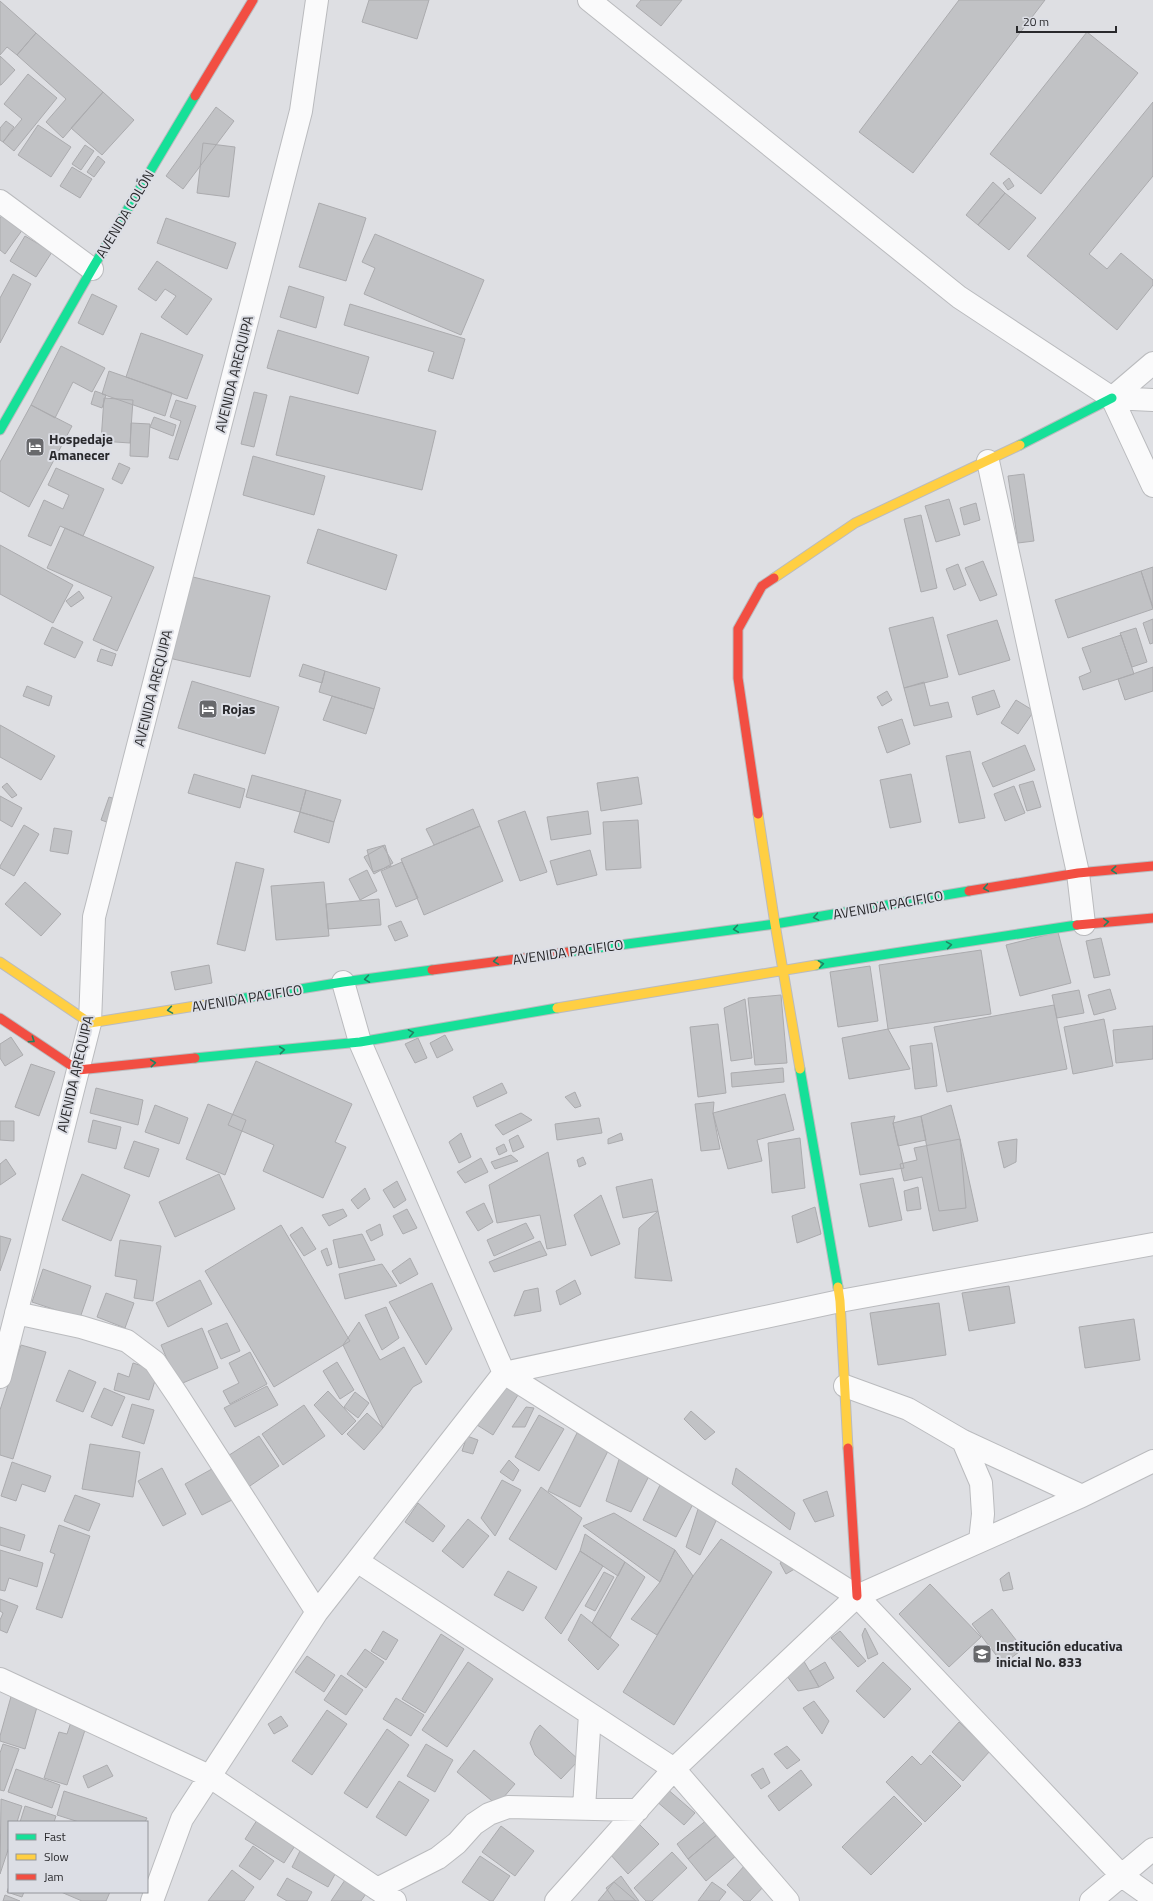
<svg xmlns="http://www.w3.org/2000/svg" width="1153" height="1901" viewBox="0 0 1153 1901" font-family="'Titillium Web',sans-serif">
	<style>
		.building { fill: #c1c2c5; stroke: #ababae }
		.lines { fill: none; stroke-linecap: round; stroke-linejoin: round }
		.street-casing { stroke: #babbbe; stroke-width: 24 }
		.fast-casing { stroke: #babbbe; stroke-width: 11 }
		.slow-casing { stroke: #babbbe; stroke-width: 11 }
		.jam-casing { stroke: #babbbe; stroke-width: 11 }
		.street { stroke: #fafafb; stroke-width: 22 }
		.fast { stroke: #16e098; stroke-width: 9 }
		.slow { stroke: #ffcf43; stroke-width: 9 }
		.jam { stroke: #f24e42; stroke-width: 9 }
		.oneway { stroke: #208462 }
		.labels { text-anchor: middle; stroke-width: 4; stroke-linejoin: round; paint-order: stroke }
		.street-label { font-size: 14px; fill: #29292c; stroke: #dcdee5 }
		.poi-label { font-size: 14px; font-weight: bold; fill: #29292c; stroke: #dcdee5; text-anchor: start }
	</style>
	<rect width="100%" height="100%" fill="#dedfe3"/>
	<!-- building -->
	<path class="building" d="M369,0h60l-12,39 -55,-17z
		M641,0h41l-21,26 -25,-20z
		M959,0h86l-132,173 -54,-41z
		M0,1l36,32 -19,22 -10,-8 -7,8z
		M1087,32l51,41 -97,121 -51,-40z
		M36,33l67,59 -40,46 -17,-16 20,-23 -49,-44z
		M0,56l15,14 -14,15h-1z
		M28,74l29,24 -43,53 -11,-9 19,-23 -18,-15z
		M103,92l31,28 -32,35 -31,-27z
		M1153,102v74l-64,78 18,15 14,-16 32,27v5l-36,45 -90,-74z
		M216,107l18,14 -51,68 -17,-13z
		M6,121l8,6 -11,15 -3,-2v-12z
		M38,125l33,22 -20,30 -33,-22z
		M203,143l32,4 -6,50 -32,-4z
		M85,145l9,6 -13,19 -9,-6z
		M98,156l7,6 -11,15 -7,-5z
		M72,167l20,12 -12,19 -20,-12z
		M1009,178l5,8 -6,4 -5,-7z
		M993,182l12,11 -27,32 -12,-10z
		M1005,193l31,25 -27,32 -31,-25z
		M319,203l47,15 -20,63 -47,-14z
		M3,214l20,15 -18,25 -5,-4v-32z
		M166,218l70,25 -9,26 -70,-26z
		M375,234l109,46 -23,55 -97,-41 11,-26 -13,-6z
		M25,236l27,16 -16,25 -26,-16z
		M157,261l55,38 -25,36 -26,-18 15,-21 -11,-7 -9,12 -18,-12z
		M13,274l18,10 -31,59v-45z
		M289,286l35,11 -8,31 -36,-11z
		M92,294l25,12 -14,29 -25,-12z
		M350,304l115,35 -12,40 -25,-8 6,-19 -90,-27z
		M278,330l91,27 -11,37 -91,-26z
		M141,333l62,22 -16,44 -61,-22z
		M61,346l44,22 -13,24 -19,-10 -18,36 -24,-13z
		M109,371l63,22 -7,23 -63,-22z
		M95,391l11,4 -4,13 -11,-4z
		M254,392l13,3 -13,52 -13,-3z
		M290,396l146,35 -14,59 -146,-35z
		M104,398l29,2 -3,43 -29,-2z
		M176,400l20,6 -18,54 -9,-2 12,-37 -11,-4z
		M31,405l41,21 -43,81 -29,-16v-29z
		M154,417l22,8 -3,11 -23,-9z
		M131,423l19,1 -2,33 -18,-1z
		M253,456l72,20 -11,39 -71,-20z
		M119,463l11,5 -8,16 -10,-5z
		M56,468l48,21 -21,47 -23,-10 -9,20 -23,-10 16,-36 19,9 6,-14 -21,-10z
		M1024,474l10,67 -16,2 -10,-67z
		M949,499l11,36 -24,7 -11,-36z
		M976,503l4,17 -16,5 -4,-17z
		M921,515l16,73 -16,4 -17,-73z
		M65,528l89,39 -37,84 -24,-11 19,-43 -65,-29z
		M318,529l79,26 -11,35 -79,-27z
		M0,545l73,40 -20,38 -53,-29z
		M983,561l14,34 -17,6 -15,-33z
		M958,564l8,21 -12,5 -8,-21z
		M1153,567v40l-12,-36z
		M1141,571l12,38 -85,29 -13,-38z
		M189,576l81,20 -20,81 -81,-19z
		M79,591l5,7 -13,9 -5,-6z
		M933,617l15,60 -44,11 -15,-60z
		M1153,619v24l-3,1 -7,-21z
		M997,620l13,40 -51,15 -12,-40z
		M52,627l31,15 -8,16 -31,-14z
		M1136,628l11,34 -15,5 -12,-34z
		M1121,635l13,39 -51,16 -4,-13 12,-5 -9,-24z
		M101,649l15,5 -4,12 -15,-5z
		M303,664l22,7 -3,12 -23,-7z
		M1153,667v24l-28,9 -7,-21z
		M325,671l55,17 -6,21 -55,-17z
		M192,681l87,26 -14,47 -87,-26z
		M924,682l6,24 18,-4 4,15 -38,9 -10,-38z
		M27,686l25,10 -3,10 -26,-10z
		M994,690l6,17 -23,8 -5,-18z
		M887,691l5,9 -10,6 -5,-9z
		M332,696l42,13 -8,25 -43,-14z
		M1016,700l18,11 -16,23 -17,-11z
		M902,719l8,25 -23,9 -9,-26z
		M0,725l55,31 -14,24 -41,-23z
		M1025,745l10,25 -42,17 -11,-24z
		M970,751l15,67 -26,5 -13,-67z
		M194,774l51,15 -5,19 -52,-15z
		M911,774l10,48 -31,6 -10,-48z
		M252,775l54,15 -6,22 -54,-15z
		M638,777l4,27 -41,7 -4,-28z
		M1033,781l8,26 -14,4 -8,-26z
		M7,783l10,12 -5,3 -10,-11z
		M1014,786l11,27 -20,8 -11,-27z
		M306,790l35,10 -7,22 -34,-10z
		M0,796l22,12 -10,19 -12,-7z
		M109,797l13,4 -7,24 -14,-5z
		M473,809l7,17 -46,19 -8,-16z
		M525,811l22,61 -27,9 -22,-60z
		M588,811l3,23 -40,6 -4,-23z
		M300,812l34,10 -5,21 -35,-11z
		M638,820l3,48 -35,2 -3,-48z
		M24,825l15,9 -25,42 -14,-8v-2z
		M480,826l23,55 -79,34 -23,-56z
		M54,828l18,3 -4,23 -18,-3z
		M385,845l6,21 -18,6 -6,-22z
		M383,846l10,17 -19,11 -10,-17z
		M590,850l7,25 -40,10 -7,-24z
		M236,862l28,7 -19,82 -28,-7z
		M402,862l16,36 -22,9 -15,-36z
		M367,870l10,21 -17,9 -11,-21z
		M25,882l36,32 -20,22 -36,-32z
		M324,882l5,54 -53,4 -5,-54z
		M379,899l2,26 -53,4 -2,-25z
		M401,921l7,15 -13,5 -7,-15z
		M1058,932l13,51 -51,13 -14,-51z
		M1101,938l9,37 -16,3 -8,-37z
		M981,950l10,64 -103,15 -9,-64z
		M209,965l3,18 -37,7 -4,-18z
		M870,966l8,55 -40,6 -8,-55z
		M1110,989l6,20 -22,6 -6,-20z
		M1079,990l5,23 -27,5 -5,-23z
		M781,995l6,68 -32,2 -7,-67z
		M745,999l7,59 -21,3 -7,-53z
		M1054,1005l13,64 -120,23 -13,-65z
		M1104,1019l9,47 -40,8 -9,-47z
		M718,1024l8,69 -28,4 -8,-70z
		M1153,1026v33l-37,4 -3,-33z
		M888,1029l22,40 -61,10 -7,-41z
		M445,1035l8,15 -16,8 -7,-15z
		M11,1037l12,18 -18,11 -5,-8v-14z
		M418,1038l9,20 -12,5 -10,-19z
		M932,1043l5,43 -22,3 -5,-43z
		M256,1061l96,43 -17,38 11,5 -23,51 -60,-27 11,-26 -46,-20z
		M31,1064l24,8 -16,44 -24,-9z
		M783,1068l1,14 -52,5 -1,-14z
		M502,1083l5,10 -30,14 -4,-10z
		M96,1088l47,12 -5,25 -48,-12z
		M575,1092l6,14 -6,2 -10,-11z
		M785,1094l9,36 -37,10 5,21 -34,8 -15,-56z
		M714,1102l-1,11 7,36 -19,2 -6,-47z
		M208,1104l38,16 -21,55 -39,-16z
		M155,1105l33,13 -9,26 -34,-12z
		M951,1105l9,34 6,69 -27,3 -18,-95z
		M521,1113l11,7 -29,15 -8,-10z
		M895,1116l-2,7 11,45 -44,7 -9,-52z
		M921,1116l5,24 -28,6 -5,-23z
		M599,1118l3,15 -45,7 -2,-16z
		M93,1120l28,7 -5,22 -28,-7z
		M0,1121h14v20l-14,-1z
		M461,1133l10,24 -12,6 -10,-21z
		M621,1133l2,7 -15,4v-5z
		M518,1135l6,12 -11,5 -4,-12z
		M800,1138l5,50 -33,5 -4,-50z
		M960,1139l18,82 -45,10 -11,-54 -18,4 -4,-17 17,-4 -3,-12z
		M1017,1139l-1,23 -12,6 -6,-26z
		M134,1141l25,8 -10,28 -25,-9z
		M504,1144l3,7 -8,4 -3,-7z
		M548,1152l18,93 -19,4 -7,-34 -43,8 -8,-38z
		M511,1155l7,6 -23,8 -4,-7z
		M583,1157l3,7 -7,3 -2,-7z
		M481,1158l7,14 -23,11 -8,-11z
		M6,1159l10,15 -16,11v-21z
		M82,1174l48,21 -19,46 -49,-21z
		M219,1174l16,35 -60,28 -16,-35z
		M893,1178l9,42 -33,7 -9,-43z
		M652,1179l6,32 -35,7 -7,-31z
		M397,1181l9,19 -12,8 -11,-18z
		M918,1187l3,22 -14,2 -3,-20z
		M365,1188l5,11 -12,10 -7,-9z
		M601,1195l19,49 -29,12 -17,-41z
		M484,1203l9,19 -15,9 -12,-19z
		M815,1207l6,27 -24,9 -5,-27z
		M343,1209l4,7 -18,10 -7,-11z
		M407,1209l10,19 -14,6 -10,-18z
		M658,1211l14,70 -37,-3 4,-50z
		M526,1223l8,15 -40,18 -7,-16z
		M380,1224l3,11 -12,6 -5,-10z
		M281,1225l69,116 -76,46 -69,-116z
		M302,1227l14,22 -12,7 -14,-21z
		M362,1234l13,26 -36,8 -6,-28z
		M0,1236l11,3 -11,32z
		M120,1240l41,6 -8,55 -19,-3 3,-18 -22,-4z
		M540,1241l7,14 -53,17 -5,-10z
		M327,1248l5,16 -5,2 -6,-15z
		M410,1258l8,16 -18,10 -8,-13z
		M382,1264l15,22 -52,13 -6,-25z
		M43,1269l48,17 -11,32 -48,-16z
		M200,1280l12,24 -44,23 -12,-24z
		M575,1280l6,14 -21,11 -4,-14z
		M432,1283l20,46 -26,36 -37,-63z
		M1009,1286l6,37 -46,8 -7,-38z
		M538,1288l3,23 -27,5 10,-25z
		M106,1293l28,10 -9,25 -28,-11z
		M939,1303l7,52 -68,10 -8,-52z
		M386,1307l13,31 -17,12 -17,-35z
		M1134,1319l6,41 -55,8 -6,-41z
		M359,1322l21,38 24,-13 18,35 -9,5 -30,41 -40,-83z
		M227,1323l13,28 -19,8 -13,-28z
		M202,1328l16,40 -40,17 -17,-40z
		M21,1345l25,7 -33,107 -13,-4v-45z
		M250,1352l17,32 -37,20 -7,-13 16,-8 -10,-20z
		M337,1362l17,28 -14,9 -17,-28z
		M133,1363l25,8 -9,29 -35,-10 4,-17 11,4z
		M69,1370l27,12 -13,30 -27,-11z
		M502,1385l16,10 -25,40 -16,-10z
		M267,1386l11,19 -43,22 -11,-19z
		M104,1388l21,9 -13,29 -21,-9z
		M328,1391l28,30 -14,14 -28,-30z
		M355,1392l14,11 -11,15 -14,-11z
		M132,1404l22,6 -10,34 -22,-7z
		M304,1405l21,31 -42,29 -21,-31z
		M526,1407l8,1 -9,19h-13z
		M691,1411l24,21 -10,8 -21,-21z
		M367,1413l16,15 -19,22 -17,-16z
		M539,1415l25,14 -25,42 -24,-14z
		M577,1433l32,16 -29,58 -32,-16z
		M259,1436l20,30 -35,24 -21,-31z
		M467,1436l11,4 -5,14 -11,-3z
		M90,1444l50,8 -7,45 -51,-8z
		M621,1453l32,15 -22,44 -25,-11z
		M509,1460l10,10 -6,11 -13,-9z
		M12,1462l39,14 -6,16 -23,-8 -6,17 -15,-5z
		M219,1465l17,33 -34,17 -17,-31z
		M162,1468l24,46 -23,12 -25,-45z
		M736,1468l59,45 -5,17 -58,-46z
		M502,1480l19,10 -26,46 -14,-18z
		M660,1485l34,17 -18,35 -33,-17z
		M541,1487l41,31 -26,52 -47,-31z
		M827,1491l7,25 -19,6 -12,-22z
		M75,1495l25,9 -11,27 -25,-10z
		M418,1503l27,23 -12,16 -28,-20z
		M699,1506l17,15 -16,34 -14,-8z
		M614,1513l61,37 -15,32 -77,-56z
		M468,1519l21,17 -26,32 -21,-17z
		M59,1525l31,11 -28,82 -26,-9 19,-55 -5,-2z
		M0,1527l25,8 -5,16 -20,-6z
		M585,1534l40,28 -7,14 -38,-25z
		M721,1539l51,33 -98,153 -51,-33 70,-116z
		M0,1550l43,13 -6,24 -28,-9 -4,13 -5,-1z
		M675,1550l18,26 -36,59 -26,-16 29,-37z
		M580,1551l23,15 -42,68 -16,-16z
		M792,1556l6,11 -12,7 -6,-11z
		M625,1562l20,15 -35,61 -18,-15z
		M508,1571l29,16 -14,24 -29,-16z
		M604,1572l10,5 -19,34 -10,-5z
		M1009,1572l4,17 -10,2 -3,-12z
		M930,1584l51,53 -32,30 -50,-53z
		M0,1599l18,7 -11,27 -7,-3v-10l3,-7 -3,-2z
		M992,1609l31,40 -20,15 -31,-40z
		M581,1614l38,31 -21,25 -30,-30z
		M865,1628l13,26 -10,5 -6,-24z
		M383,1631l15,9 -12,20 -15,-9z
		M840,1631l26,30 -8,6 -27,-29z
		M441,1634l23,15 -39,64 -23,-14z
		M365,1649l19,13 -18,26 -19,-14z
		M307,1656l28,19 -11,17 -29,-20z
		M802,1658l17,29 -21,4 -14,-19z
		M468,1662l25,17 -46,68 -25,-17z
		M825,1662l9,16 -15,9 -9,-16z
		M883,1662l28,27 -27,29 -28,-27z
		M341,1675l22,15 -17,25 -22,-15z
		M12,1693l27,7 -14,49 -25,-8v-5z
		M396,1698l28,17 -13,21 -28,-17z
		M814,1701l15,20 -7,13 -19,-26z
		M327,1710l20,14 -35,51 -20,-14z
		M281,1716l7,10 -14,8 -6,-10z
		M72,1719l15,5 -20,61 -23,-7 15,-46 8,2z
		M959,1722l31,29 -27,30 -31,-29z
		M540,1725l39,35 -18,19 -26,-24 -5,-12 5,-12z
		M387,1729l22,16 -42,63 -23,-15z
		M3,1744l16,5 -15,42 -4,-1v-37z
		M426,1744l27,16 -18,32 -28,-16z
		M787,1746l13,14 -13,9 -13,-15z
		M474,1750l41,34 -18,21 -40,-33z
		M930,1755l31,31 -36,36 -39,-40 26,-26 9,9z
		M107,1765l6,11 -25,12 -5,-12z
		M763,1768l7,15 -9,6 -10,-14z
		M16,1769l44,16 -8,23 -44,-16z
		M801,1770l11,15 -33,26 -11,-15z
		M399,1781l30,19 -23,36 -30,-19z
		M666,1788l29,25 -11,12 -29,-25z
		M64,1791l83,27 -2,4h-66l-22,-7z
		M894,1796l28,28 -51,51 -29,-28z
		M1,1799l21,7 -5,16h-8v25l-9,27z
		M25,1806l31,10 -2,6h-34z
		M259,1817l39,24 -14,22 -39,-24z
		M708,1819l11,14 -31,26 -11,-15z
		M639,1824l20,20 -31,30 -19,-21z
		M501,1826l33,25 -19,25 -33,-24z
		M719,1833l18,22 -31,26 -18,-22z
		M253,1846l21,15 -14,19 -21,-14z
		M302,1847l37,20 -11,20 -36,-20z
		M672,1852l15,16 -35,33h-6l-12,-13z
		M480,1856l30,20 -17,25h-3l-28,-19z
		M746,1864l20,20 -16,17h-6l-17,-16z
		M232,1870l22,17 -10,14h-36z
		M621,1876l18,25h-24l-9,-13z
		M347,1877l21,14 -7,10h-30z
		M287,1878l25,14 -5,9h-20l-10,-6z
		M614,1882l22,19h-38z
		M712,1882l14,10 -7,9h-21z
		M9,1886v6h15l-2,5 -15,-5z
		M61,1892h49l-4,9h-24z
		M5,1895l15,6h-17z"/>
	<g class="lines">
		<!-- street casing -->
		<g class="street-casing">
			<path id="street" d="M589,0l370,297 153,101 41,2
				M0,201l92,68
				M1153,363l-41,35 41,88
				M988,461l90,412 6,51
				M343,982l17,60 144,331 353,223 265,280 31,22
				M16,1313l65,14 46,14 28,21 23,34 139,216
				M0,1377l90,-354 4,-106 207,-806 16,-111
				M845,1386l63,23 55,32 119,55
				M963,1441l18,42 2,31 -3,27
				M357,1561l317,208 114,132
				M0,1679l209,97 186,125
				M584,1808l6,-94
				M377,1889l61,-31 19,-15 17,-19 15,-10 19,-7 130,3
				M152,1901l30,-82 135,-207 187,-239 336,-72 313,-57
				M556,1901l118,-132 183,-173 225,-100 71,-35
				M1091,1901l62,-52"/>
		</g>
		<!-- fast casing -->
		<g class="fast-casing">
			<path id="fast" d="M0,430l92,-161 103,-173
				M1020,445l92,-47
				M568,952l207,-28 194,-33
				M816,965l261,-40
				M214,1003l129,-21 89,-12
				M195,1058l165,-16 197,-34
				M800,1069l38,218"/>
		</g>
		<!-- slow casing -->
		<g class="slow-casing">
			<path id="slow" d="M774,578l81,-55 165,-78
				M758,814l17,110 25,145
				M0,962l90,61 124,-20
				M557,1008l259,-43
				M838,1287l2,14 8,147"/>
		</g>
		<!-- jam casing -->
		<g class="jam-casing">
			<path id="jam" d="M195,96l58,-96
				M758,814l-20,-136v-49l24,-43 12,-8
				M969,891l109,-18 75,-7
				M1077,925l76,-7
				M432,970l136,-18
				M0,1018l78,52 117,-12
				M848,1448l9,148"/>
		</g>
		<!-- street -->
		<use href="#street" class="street"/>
		<!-- fast -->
		<use href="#fast" class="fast"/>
		<!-- slow -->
		<use href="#slow" class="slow"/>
		<!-- jam -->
		<use href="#jam" class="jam"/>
	</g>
	<!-- one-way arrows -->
	<defs><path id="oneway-chevron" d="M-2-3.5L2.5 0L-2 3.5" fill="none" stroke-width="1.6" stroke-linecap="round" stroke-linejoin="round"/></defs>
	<g class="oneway">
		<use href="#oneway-chevron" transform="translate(1114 870) rotate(175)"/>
		<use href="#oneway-chevron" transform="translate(986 888) rotate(170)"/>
		<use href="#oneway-chevron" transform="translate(816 917) rotate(170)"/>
		<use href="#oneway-chevron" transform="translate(1106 922) rotate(-5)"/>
		<use href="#oneway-chevron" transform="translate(736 929) rotate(172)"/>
		<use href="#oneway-chevron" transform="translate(949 945) rotate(-9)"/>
		<use href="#oneway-chevron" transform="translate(496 961) rotate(172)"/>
		<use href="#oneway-chevron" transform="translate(821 964) rotate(-9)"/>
		<use href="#oneway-chevron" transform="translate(367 979) rotate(172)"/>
		<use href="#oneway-chevron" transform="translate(170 1010) rotate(171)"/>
		<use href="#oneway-chevron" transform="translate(411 1033) rotate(-10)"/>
		<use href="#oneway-chevron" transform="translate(32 1040) rotate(34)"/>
		<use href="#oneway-chevron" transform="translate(282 1050) rotate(-6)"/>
		<use href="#oneway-chevron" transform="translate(153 1063) rotate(-6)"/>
	</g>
	<!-- icons -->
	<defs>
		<g id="hotel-square" transform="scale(1)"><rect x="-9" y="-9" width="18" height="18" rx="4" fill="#68696c" stroke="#dcdee5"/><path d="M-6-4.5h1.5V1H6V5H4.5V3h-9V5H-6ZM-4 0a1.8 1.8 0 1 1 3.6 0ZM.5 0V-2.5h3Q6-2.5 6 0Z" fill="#fff"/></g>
		<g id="school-square" transform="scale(1)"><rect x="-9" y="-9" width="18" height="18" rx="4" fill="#68696c" stroke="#dcdee5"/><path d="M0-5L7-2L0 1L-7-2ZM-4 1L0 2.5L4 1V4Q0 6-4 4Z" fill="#fff"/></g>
	</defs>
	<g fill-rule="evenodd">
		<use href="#hotel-square" x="35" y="447"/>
		<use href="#hotel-square" x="208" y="709"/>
		<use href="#school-square" x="982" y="1654"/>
	</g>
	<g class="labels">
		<!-- street labels -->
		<g class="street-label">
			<text transform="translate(125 214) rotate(-59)" y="5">AVENIDA COLÓN</text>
			<text transform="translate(234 374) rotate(-76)" y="5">AVENIDA AREQUIPA</text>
			<text transform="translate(153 688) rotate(-76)" y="5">AVENIDA AREQUIPA</text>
			<text transform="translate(888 905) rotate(-10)" y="5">AVENIDA PACIFICO</text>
			<text transform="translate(568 952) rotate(-8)" y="5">AVENIDA PACIFICO</text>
			<text transform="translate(247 998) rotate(-9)" y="5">AVENIDA PACIFICO</text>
			<text transform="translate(75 1074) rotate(-77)" y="5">AVENIDA AREQUIPA</text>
		</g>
		<!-- poi labels -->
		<g class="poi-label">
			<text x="49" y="444">Hospedaje<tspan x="49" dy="16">Amanecer</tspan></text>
			<text x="222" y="714">Rojas</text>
			<text x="996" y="1651">Institución educativa<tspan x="996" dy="16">inicial No. 833</tspan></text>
		</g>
	</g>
	<!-- legend -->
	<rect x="8" y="1821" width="140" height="72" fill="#dcdee5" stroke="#94969b"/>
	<rect x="16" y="1834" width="20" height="6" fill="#16e098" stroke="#94969b"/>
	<text x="44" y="1841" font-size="12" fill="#29292c">Fast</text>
	<rect x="16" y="1854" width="20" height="6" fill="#ffcf43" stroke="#94969b"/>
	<text x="44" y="1861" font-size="12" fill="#29292c">Slow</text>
	<rect x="16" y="1874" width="20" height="6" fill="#f24e42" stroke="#94969b"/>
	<text x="44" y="1881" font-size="12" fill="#29292c">Jam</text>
	<!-- scale -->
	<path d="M1017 26v6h99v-6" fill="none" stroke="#29292c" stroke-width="2"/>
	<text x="1023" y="26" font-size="12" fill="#29292c" stroke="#dcdee5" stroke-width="3" paint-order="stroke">20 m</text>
</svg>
